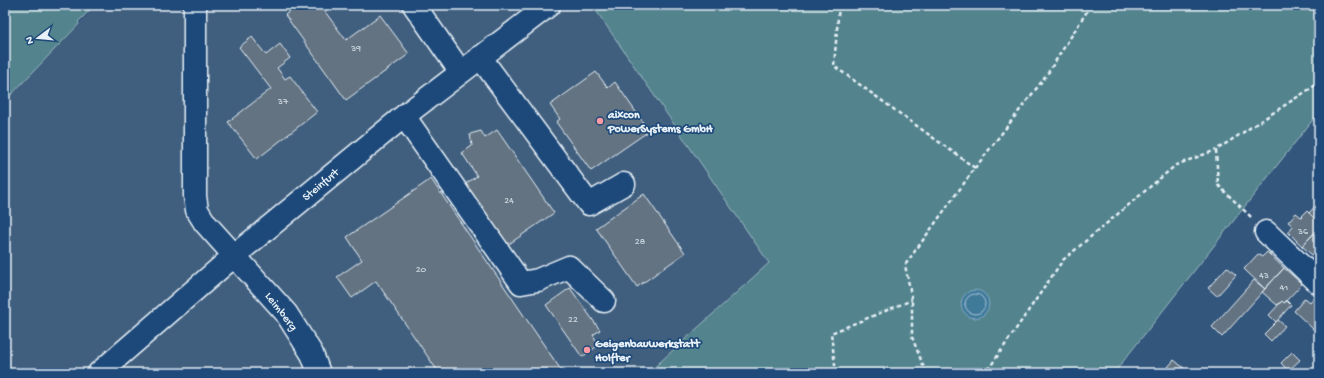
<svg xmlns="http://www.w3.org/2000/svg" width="1324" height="378" viewBox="0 0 1324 378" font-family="'Gochi Hand',sans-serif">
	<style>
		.built { fill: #415f7e }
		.green { fill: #52838d; stroke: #9dbac2 }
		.water { fill: #417a9b; stroke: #84aac0 }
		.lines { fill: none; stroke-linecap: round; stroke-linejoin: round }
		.shore { stroke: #a5c1d3; stroke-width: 1 }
		.building { fill: #637382; stroke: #e8f1f8 }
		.minor-casing { stroke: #e8f1f8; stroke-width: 25 }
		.path { stroke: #e8f1f8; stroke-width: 2.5; stroke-dasharray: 4 3; stroke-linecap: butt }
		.minor { stroke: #1f4a7a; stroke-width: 22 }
		.poi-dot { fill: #ff9aa2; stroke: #1f4a7a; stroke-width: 1.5 }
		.labels { text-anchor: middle; stroke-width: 3.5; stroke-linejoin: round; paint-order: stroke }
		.number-label { font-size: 10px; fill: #c7d2da }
		.poi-label { font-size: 12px; font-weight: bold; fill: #e8f1f8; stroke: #1f4a7a; text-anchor: start }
		.street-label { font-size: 12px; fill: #e8f1f8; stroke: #1f4a7a }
	</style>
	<rect width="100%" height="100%" fill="#33567c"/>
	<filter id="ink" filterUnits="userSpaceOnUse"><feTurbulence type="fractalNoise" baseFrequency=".025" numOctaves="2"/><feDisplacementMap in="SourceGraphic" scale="8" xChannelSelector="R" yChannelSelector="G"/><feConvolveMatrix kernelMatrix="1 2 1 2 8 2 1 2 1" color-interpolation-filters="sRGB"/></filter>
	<g filter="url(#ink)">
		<!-- built -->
		<path class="built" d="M97,5h504l-6,5 174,253 -121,110h-643v-272z"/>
		<!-- green -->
		<path class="green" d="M5,5h90l-17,17 1,2 -74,77z
			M601,5h718v107l-205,261h-466l121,-110 -174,-254z"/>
		<!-- water -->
		<path class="water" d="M961 304a14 14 0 1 1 28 0a14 14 0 1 1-28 0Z"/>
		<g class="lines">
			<!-- shore -->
			<path class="shore" d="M965 304a10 10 0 1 1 20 0a10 10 0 1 1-20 0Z"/>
		</g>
		<!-- building -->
		<path class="building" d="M298,5h22l26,35 34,-25 29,39 -63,46 -61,-85z
			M252,37l14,18 14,-11 10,14 -13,10 8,11 5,-3 27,36 -60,47 -29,-37 43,-33 -32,-42z
			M596,72l12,16 7,-6 34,49 -58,40 -35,-49 4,-3 -10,-14z
			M497,130l57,83 -48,33 -42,-61 13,-9 -15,-23 10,-7 -2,-12 11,-3 4,7z
			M431,179l132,194h-124l-63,-92 -24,17 -15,-21 25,-17 -15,-23z
			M644,194l41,59 -48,34 -41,-59z
			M1319,202v16l-2,3 -8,-8z
			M1307,211l12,12v5l-17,18 -14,-14 5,-6 -5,-4 8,-9 5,4z
			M1319,228v33l-17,-15z
			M1267,252l17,16 -19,21 -21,-20 14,-15 4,3z
			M1227,267l9,8 -19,21 -9,-8z
			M1284,268l18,16 -18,19 -2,-2 -5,4 -15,-13z
			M1254,280l11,9 -43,48 -10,-10z
			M570,288l30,42 -7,5 6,10 -17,12 -36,-52z
			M1315,296l4,4v26l-4,5 -21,-20 11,-13 5,4z
			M1282,301l2,2 3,-2 4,4 -15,17 -7,-7z
			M1278,320l7,6 -14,15 -7,-7z
			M1292,352l8,8 -12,11 -7,-8z
			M1174,360l11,9 -4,4h-18z
			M1197,368l6,5h-11z"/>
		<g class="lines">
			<!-- minor casing -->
			<g class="minor-casing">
				<path id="minor" d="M195,5v191l2,14 8,13 81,90 26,41 7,19
					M414,5l46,66
					M480,57l109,147 35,-20
					M404,116l117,167 17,-3 31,-13 35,34
					M1266,232l53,51
					M99,373l136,-118 169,-139 145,-111"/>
			</g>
			<!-- path -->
			<path class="path" d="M839,5l-5,61 141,102
				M1251,217l-33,-32 -2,-35 103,-67
				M836,373l-5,-40 81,-33
				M926,373l-14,-36v-37l-7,-35 70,-97 71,-92 45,-71
				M981,373l9,-6 73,-107 113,-95 40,-15"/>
			<!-- minor -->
			<use href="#minor" class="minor"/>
		</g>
	</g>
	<!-- markers -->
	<g class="poi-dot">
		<circle cx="600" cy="121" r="4"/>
		<circle cx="587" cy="350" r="4"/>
	</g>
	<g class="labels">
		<!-- number labels -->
		<g class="number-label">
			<text x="356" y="51">39</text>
			<text x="283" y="104">37</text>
			<text x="509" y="203">24</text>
			<text x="1303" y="234">36</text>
			<text x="640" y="244">28</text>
			<text x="421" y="272">20</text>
			<text x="1264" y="278">43</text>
			<text x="1284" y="290">41</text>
			<text x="573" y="322">22</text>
		</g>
		<!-- poi labels -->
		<g class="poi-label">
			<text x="608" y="118">aixcon<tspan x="608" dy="14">PowerSystems GmbH</tspan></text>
			<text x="595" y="347">Geigenbauwerkstatt<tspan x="595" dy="14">Holfter</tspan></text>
		</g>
		<!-- street labels -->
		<g class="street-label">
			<text transform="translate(320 184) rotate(-40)" y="4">Steinfurt</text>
			<text transform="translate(282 311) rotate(52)" y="4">Leimberg</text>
		</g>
	</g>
	<!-- margin -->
	<rect width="1324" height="378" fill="none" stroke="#1f4a7a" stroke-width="20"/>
	<rect x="10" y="10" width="1304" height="358" fill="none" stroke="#e8f1f8" stroke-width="1.5" filter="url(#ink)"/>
	<!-- north arrow -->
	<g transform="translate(38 38) rotate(254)" stroke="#1f4a7a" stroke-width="3" paint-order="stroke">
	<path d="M0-3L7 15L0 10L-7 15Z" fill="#e8f1f8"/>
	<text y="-6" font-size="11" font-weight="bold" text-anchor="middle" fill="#e8f1f8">N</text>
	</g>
</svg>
